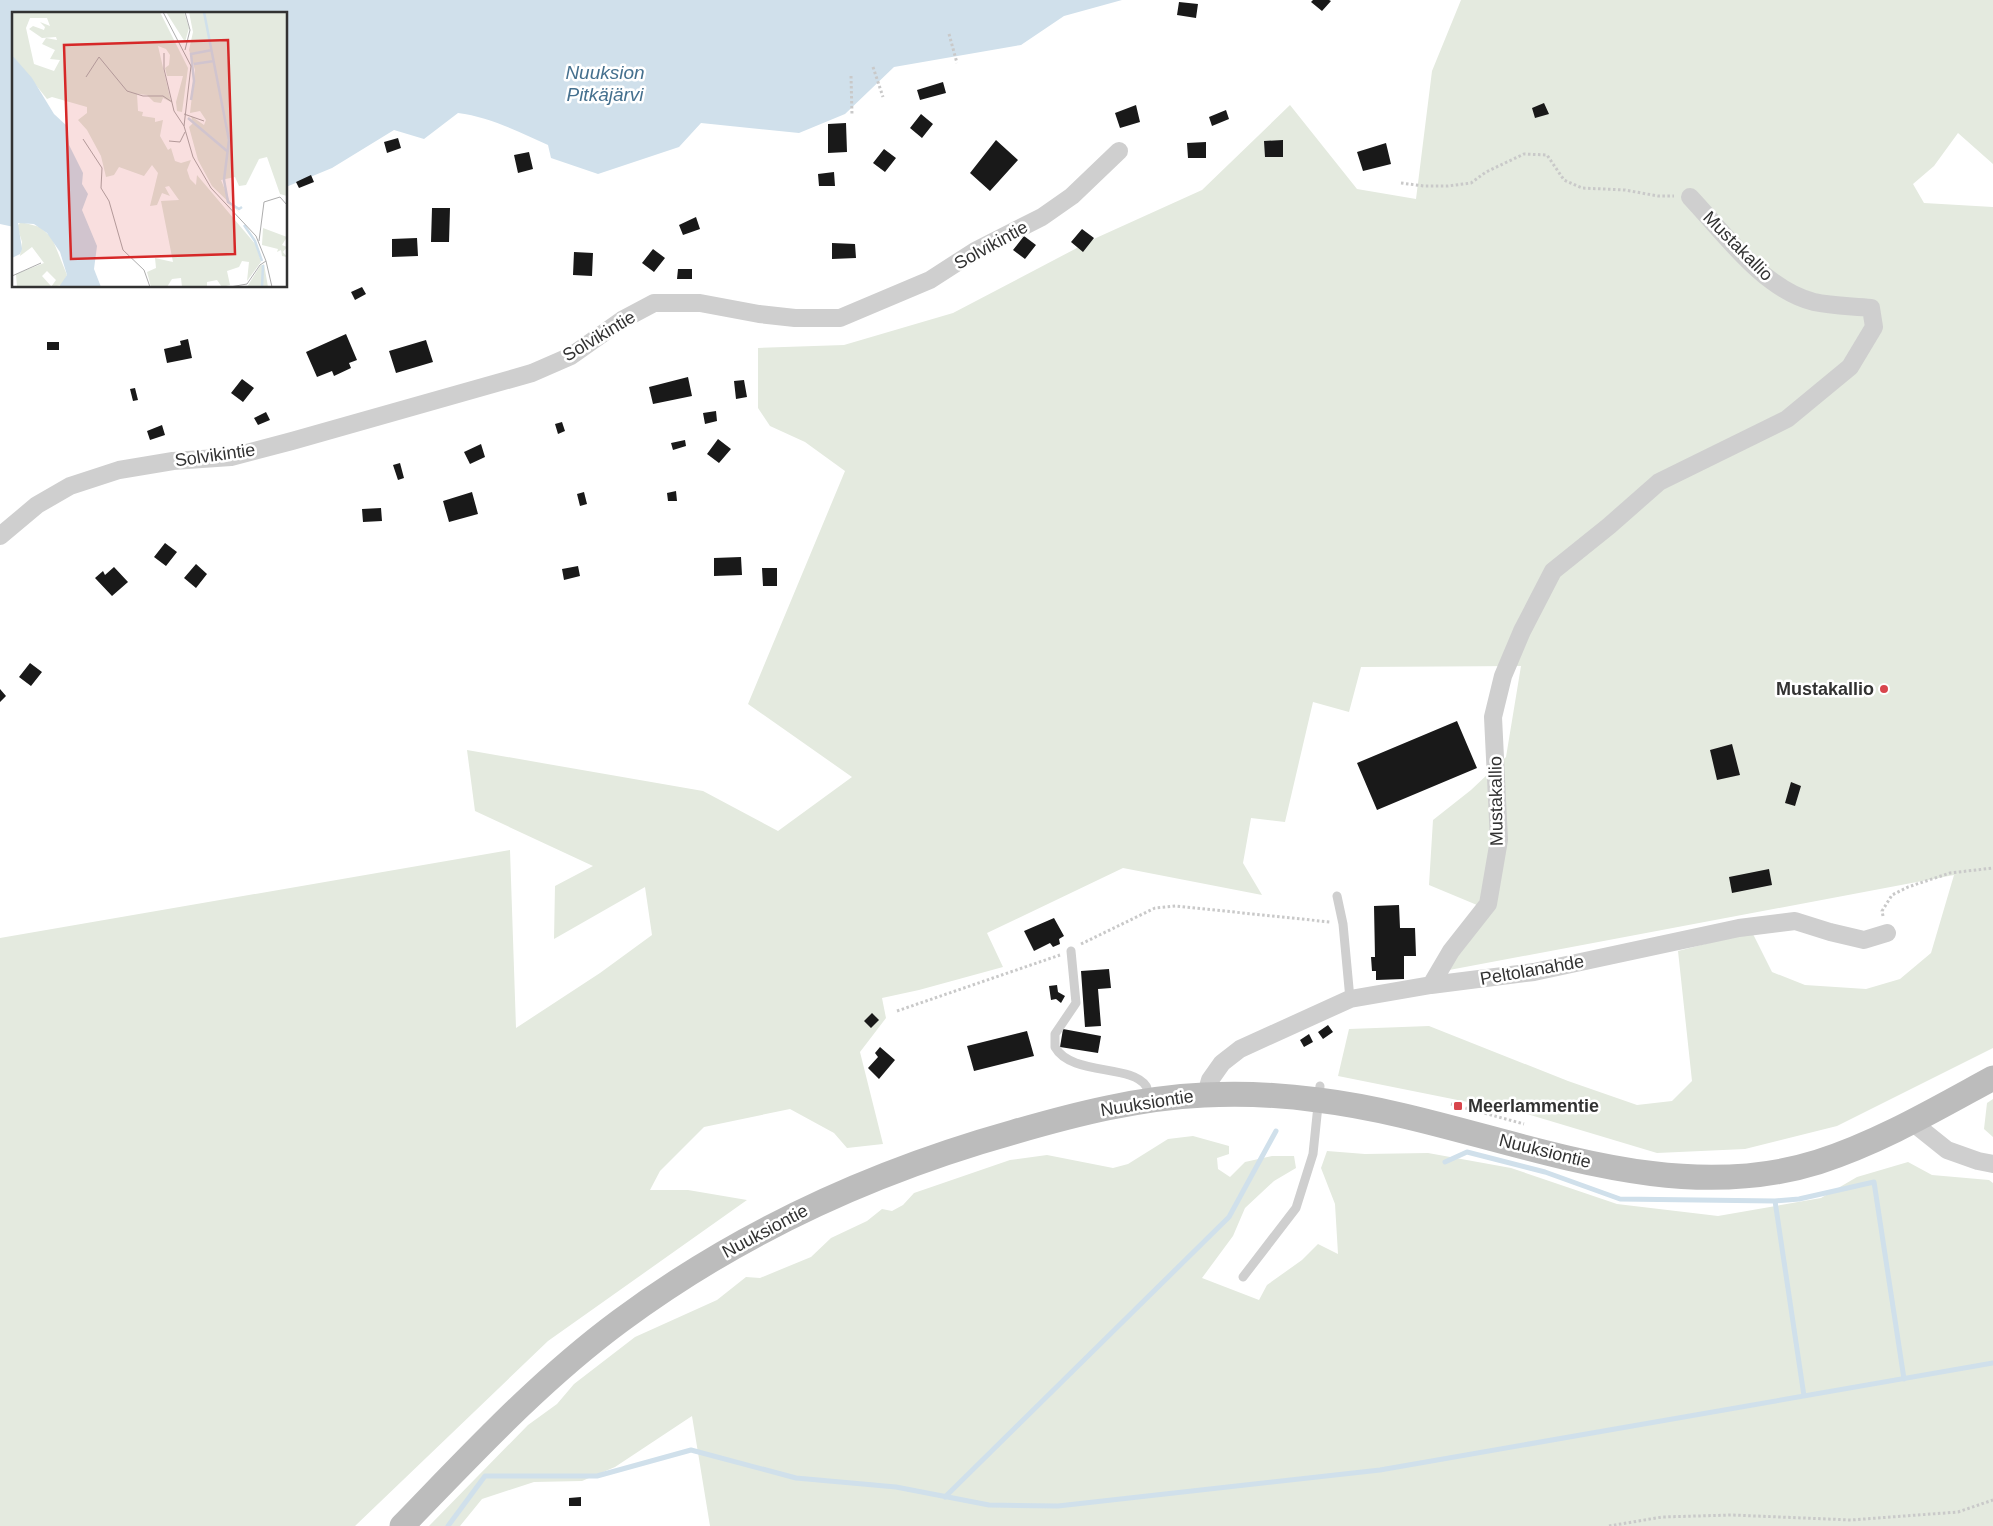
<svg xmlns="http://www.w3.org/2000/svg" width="1993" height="1526" viewBox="0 0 1993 1526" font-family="Helvetica,sans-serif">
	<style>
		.green { fill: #e4eadf }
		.water { fill: #d0e0eb }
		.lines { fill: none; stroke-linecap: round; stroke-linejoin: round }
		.stream { stroke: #d0e0eb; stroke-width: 5 }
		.building { fill: #191919 }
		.path { stroke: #c9c9c9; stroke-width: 3; stroke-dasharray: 2.5 2.5; stroke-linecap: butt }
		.lane { stroke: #cfcfcf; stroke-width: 9 }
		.street { stroke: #cfcfcf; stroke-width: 18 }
		.secondary { stroke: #bcbcbc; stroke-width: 25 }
		.poi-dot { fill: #d8454c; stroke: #fff; stroke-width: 2 }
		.labels { text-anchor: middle; stroke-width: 5; stroke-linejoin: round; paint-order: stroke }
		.street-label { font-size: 18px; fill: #323232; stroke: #fff }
		.poi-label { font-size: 18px; font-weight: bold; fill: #323232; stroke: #fff; text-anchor: end }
		.water-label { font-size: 19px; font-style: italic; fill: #45708e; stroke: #fff }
		.inset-river { fill: none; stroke: #d0e0eb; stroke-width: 2.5 }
		.inset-road { fill: none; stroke: #adadad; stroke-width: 1 }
		.view { fill: #d62828; fill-opacity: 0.15; stroke: #d62828; stroke-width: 2.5 }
		.inset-edge { fill: none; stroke: #323232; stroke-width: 2.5 }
	</style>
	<rect width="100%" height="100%" fill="#fff"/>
	<!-- green -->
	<path class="green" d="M1461,0h532v164l-35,-31 -24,33 -21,18 11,19 69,4v841l-156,78 -92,23 -88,4 -130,-39 -189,-38 11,-47 80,-3 139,55 69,24 35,-4 20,-20 -14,-130 74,-19 20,40 33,13 61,4 34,-10 31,-26 23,-78 -526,99 49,-69 -48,-20 4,-65 38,-30 35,-33 15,-91 -160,1 -12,45 -36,-10 -28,120 -34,-4 -8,45 19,32 -139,-27 -136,65 16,34 -84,23 -37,8 4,20 -26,34 23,92 -36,4 -13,-15 -44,-24 -86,18 -44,44 -10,19h38l59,10 -199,141 -193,185h-355v-588l510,-88 6,178 84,-55 52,-38 -7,-48 -91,52 1,-53 38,-20 -118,-55 -8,-61 236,41 75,40 74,-54 -104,-73 97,-233 -40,-29 -35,-16 -12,-18v-60l86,-3 109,-32 143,-75 106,-48 88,-85 67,84 59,10 16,-128z
		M1993,1099v38l-9,-8 3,-26z
		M1193,1136l36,10v8l-12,4 1,11 12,8 15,-15 27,-6h22l2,12 -22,13 -29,27 -12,28 -31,42 57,22 8,-15 35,-25 16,-16 20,10 -3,-50 -14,-36 6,-17 38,3 63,-1 83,15 106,36 101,12 103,-18 36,-21 51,-15 24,13 57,5 4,3v343h-1283l-18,-110 -77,51 -33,14 -48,1 -52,17 -22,27h-31l99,-101 29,-21 17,-20 61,-47 82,-37 29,-23 14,1 51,-21 20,-19 36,-17 15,-12 10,2 11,-6 11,-12 96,-33 37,-5 66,13 15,-4 40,-25z"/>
	<!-- water -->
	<path class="water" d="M0,0h1122l-58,16 -43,29 -127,22 -49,47 -46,19 -98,-10 -22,24 -81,27 -47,-16 -3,-13c-29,-13 -58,-28 -90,-32l-34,26 -30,-9 -62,38 -46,19v-173h-272v213l-14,-3z"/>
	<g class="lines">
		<!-- stream -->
		<path class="stream" d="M1445,1162l22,-10 78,20 75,27 155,2 24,-2 75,-17 30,197
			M1775,1201l29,195
			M945,1497l284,-280 47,-86
			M448,1526l37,-50h112l94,-26 105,28 100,9 93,18 69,1 322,-36 613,-107"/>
	</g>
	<!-- building -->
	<path class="building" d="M1313,0h16l2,1 -9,10 -11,-9z
		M1179,2l19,2 -2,14 -19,-3z
		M943,82l3,11 -26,7 -3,-10z
		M1544,103l5,11 -14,4 -3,-10z
		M1136,105l4,17 -20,6 -5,-15z
		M1226,110l3,9 -17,7 -3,-9z
		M921,114l12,10 -11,14 -12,-10z
		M846,123l1,29 -19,1v-29z
		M398,138l3,10 -14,5 -3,-11z
		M996,140l22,20 -28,31 -20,-18z
		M1283,140v17h-18l-1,-16z
		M1206,142v16h-18l-1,-15z
		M1386,143l5,21 -28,7 -6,-19z
		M884,149l12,9 -11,14 -12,-9z
		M529,152l4,17 -15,4 -4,-18z
		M834,172l1,14h-16l-1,-12z
		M311,175l3,7 -15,6 -3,-6z
		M432,208h18l-1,34h-18z
		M696,217l4,12 -17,6 -4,-10z
		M1082,229l12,9 -11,14 -12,-10z
		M1024,236l12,9 -11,14 -12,-9z
		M417,238l1,18 -26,1v-18z
		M832,243l23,1 1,14 -24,1z
		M653,249l12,9 -11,14 -12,-9z
		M574,252l19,1 -1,23 -19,-1z
		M678,269h14v10h-15z
		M362,287l4,7 -11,6 -4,-8z
		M346,334l11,26 -8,3 2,5 -17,8 -2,-5 -15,6 -11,-25z
		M188,339l4,19 -25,5 -3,-14 17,-4 -1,-4z
		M426,340l7,22 -37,11 -7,-22z
		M47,342h12v8h-12z
		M688,377l4,19 -39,8 -4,-17z
		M242,379l12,9 -11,14 -12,-9z
		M744,380l3,17 -11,2 -2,-18z
		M135,388l3,12 -5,1 -3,-12z
		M716,411l1,10 -12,3 -2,-11z
		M266,412l4,8 -12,5 -4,-7z
		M562,422l3,9 -7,3 -3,-10z
		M162,425l3,10 -15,5 -3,-9z
		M718,439l13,10 -12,14 -12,-9z
		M685,440l1,6 -13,4 -2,-7z
		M481,444l4,13 -15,7 -6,-12z
		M400,463l4,15 -6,2 -5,-15z
		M676,491l1,10h-9l-1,-8z
		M472,492l6,22 -29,8 -6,-21z
		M584,492l3,12 -7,2 -3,-12z
		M381,508l1,13 -19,1 -1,-13z
		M165,543l12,9 -11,14 -12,-9z
		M741,557l1,18 -28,1v-18z
		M196,564l11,10 -11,14 -12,-10z
		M578,566l2,10 -16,4 -2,-11z
		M114,567l14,15 -16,14 -17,-18 8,-7 2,4z
		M762,568h15v18h-14z
		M30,663l12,9 -11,14 -12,-9z
		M0,689l6,7 -6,6z
		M1457,721l20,47 -100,42 -20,-47z
		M1732,744l8,31 -23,5 -7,-30z
		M1791,782l10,4 -6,20 -10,-3z
		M1769,869l3,16 -40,8 -3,-16z
		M1399,905l1,23h15l1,28h-12v23l-28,1v-9h-4l-1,-14h4l-1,-51z
		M1054,918l10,18 -5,3 1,5 -7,3 -3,-4 -16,8 -10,-20z
		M1109,969l2,19 -13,1 3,37 -16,1 -4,-56z
		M1057,985l1,7 7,4 -4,7 -5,-4 -5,1 -2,-14z
		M872,1013l7,7 -8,8 -7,-7z
		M1328,1025l5,7 -10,7 -5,-7z
		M1063,1029l38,7 -3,17 -38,-6z
		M1027,1031l7,25 -60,15 -7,-25z
		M1309,1034l4,8 -9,5 -4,-7z
		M880,1047l15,13 -16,19 -11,-11 10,-11 -3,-4z
		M581,1497v9h-12v-8z"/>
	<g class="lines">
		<!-- path -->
		<path class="path" d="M949,34l8,29
			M873,67l10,30
			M851,76l1,39
			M1401,183l23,3h24l23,-3 15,-11 38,-18 23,1 17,25 18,8 43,2 33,6h16
			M1883,916l-1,-5 10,-16 16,-8 42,-14 43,-5
			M1081,944l74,-36 21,-2 154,16
			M897,1011l163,-56
			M1451,1104l73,20
			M1609,1526l53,-9 70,-2 119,5 107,-8 35,-12"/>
		<!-- lane -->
		<path class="lane" d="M1337,896l6,28 7,75
			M1071,951l5,52 -21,31v13c16,29 77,17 91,39 2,3 2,9 3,12
			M1243,1277l53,-69 17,-54 7,-68"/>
		<!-- street -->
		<path class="street" d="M0,536l37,-31 33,-19 49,-16 54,-9 58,-4 61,-16 240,-68 39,-17 51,-36 32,-17h46l59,11 36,4h45l90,-38 45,-29 67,-34 30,-21 47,-45
			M1431,985l20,-34 37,-47 11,-64 -6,-123 10,-41 19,-45 31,-60 56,-45 50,-44 128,-63 63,-52 24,-40 -3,-19c-19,-2 -39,-2 -57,-6 -50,-12 -90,-69 -124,-105
			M1206,1094l4,-14 12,-17 18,-14 110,-50 81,-14 103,-13 205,-44 56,-7 35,11 34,8 23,-7
			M1912,1122l35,28 31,11 15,3"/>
		<!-- secondary -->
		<path class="secondary" d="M402,1526c70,-72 137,-145 218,-205 120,-89 251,-149 394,-189 62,-18 125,-34 190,-37 37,-2 77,0 114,5 165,20 334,114 500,62 62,-20 118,-53 175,-84"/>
	</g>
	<!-- markers -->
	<g class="poi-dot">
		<circle cx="1884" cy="689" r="5"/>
		<rect x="1453" y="1101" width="10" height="10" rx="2.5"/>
	</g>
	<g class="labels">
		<!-- street labels -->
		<g class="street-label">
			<text transform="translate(991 245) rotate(-29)" y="6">Solvikintie</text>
			<text transform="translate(1738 246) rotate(45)" y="6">Mustakallio</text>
			<text transform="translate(599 336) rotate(-31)" y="6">Solvikintie</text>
			<text transform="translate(215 455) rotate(-8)" y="6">Solvikintie</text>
			<text transform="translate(1496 801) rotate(-91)" y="6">Mustakallio</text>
			<text transform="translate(1532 970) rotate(-10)" y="6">Peltolanahde</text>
			<text transform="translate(1147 1103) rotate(-9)" y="6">Nuuksiontie</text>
			<text transform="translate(1545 1151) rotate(14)" y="6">Nuuksiontie</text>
			<text transform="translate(765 1231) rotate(-28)" y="6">Nuuksiontie</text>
		</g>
		<!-- poi labels -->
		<g class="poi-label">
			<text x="1874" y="695">Mustakallio</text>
			<text x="1468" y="1112" text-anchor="start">Meerlammentie</text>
		</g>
		<!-- water labels -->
		<g class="water-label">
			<text x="605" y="79">Nuuksion<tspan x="605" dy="22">Pitkäjärvi</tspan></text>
		</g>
	</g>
	<!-- overview -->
	<g transform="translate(12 12)">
		<rect width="275" height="275" fill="#fff"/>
		<path d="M0,0h148l28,56 -6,44 -5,-1 -1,-9 7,-26h-16l-2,-8 4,-3 1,-10 -4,-6 -8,-3 13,56 -8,-4 -2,5 -7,-1 -7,-7 -10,-1 1,17 5,1 -1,4 13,2v4l8,-2 -3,16 8,14 3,-2 4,13 6,2 10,-3 -4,10 3,9 6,6 1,-10 59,70 5,17 -14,19 2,-19 -7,-1 -3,6 -12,4 3,14 -8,2 -5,-7 -10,2v5h-25l-1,-9 -9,1 -5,8h-16l-4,-15 9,-4 -1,-10 18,4 -12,-61 18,-1 -10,-14 -4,1 5,9 -8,-3 -5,12 -7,1 8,-33 -6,-8 -8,11 -25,-9 -5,8 -8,2 -5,-21 -14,-26 -9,-10 9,-7v-6l-35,-10 -5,2 -35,-44zM18,6h17l3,8 -10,-4 5,5 -1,3 -11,-4 -4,3 13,9 14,-1 1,3 -11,-2 -4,6 13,6 -5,9 10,1 -6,11 -20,-7 -8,-36zM154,0h18l5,16 -4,14zM177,0h98v184l-7,-2 -13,-37 -8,2 -13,26 -7,1 -4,-9 -14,3 9,22 11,12 -29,-28 -14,-26 -9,-33 4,-4 -2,-7 13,9 2,-5 -6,-9 -10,2 5,-43 -6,-20 4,-18zM9,210l19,5 12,11 15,37 -5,10 -11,2 5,-7 -9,-9 -5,5 9,10 -34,1 -1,-13 28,-11 -12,-16 -12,9 2,-14 -5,-16zM251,216l24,9 -5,8 5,2 -4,5 4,5 -5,-1 -1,-6 -4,2 1,-3 -16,-4zM252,252l4,23h-21l13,-21z" fill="#e4eadf" fill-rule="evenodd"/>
		<path d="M0,43l20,23 22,36 13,12 2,19 14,28 -1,11 6,10 -6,16 15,36 -3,23 7,18h-42l8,-12 -7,-23 -13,-19 -13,-9 -16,-1 4,26 -2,5 -8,4z" fill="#d0e0eb"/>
		<path class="inset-river" d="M192,0l25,128 -5,40 4,22 11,7 3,-2M182,52l20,-3M179,88l3,-19 -3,-27 21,-4M176,106l39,33M232,213l11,16 7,20M250,275l1,-22"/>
		<path class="inset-road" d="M151,0l28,54 -7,60 9,31 18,31 45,48 10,25 6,26M173,38l5,-20 -5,-18M152,41v16l10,42 10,15M74,65l13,-20 28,34 16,5h20l9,6M172,102l20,7M71,127l19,29 -1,20 8,13 14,49 21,20 6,17M157,129l11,1 5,-10M247,229l5,-39 16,-5 7,8M0,264l29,-13M218,275l17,-3 13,-19 6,-4"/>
		<path class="view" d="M216,28l7,214 -164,5 -7,-214z"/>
		<rect width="275" height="275" class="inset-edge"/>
	</g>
</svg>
